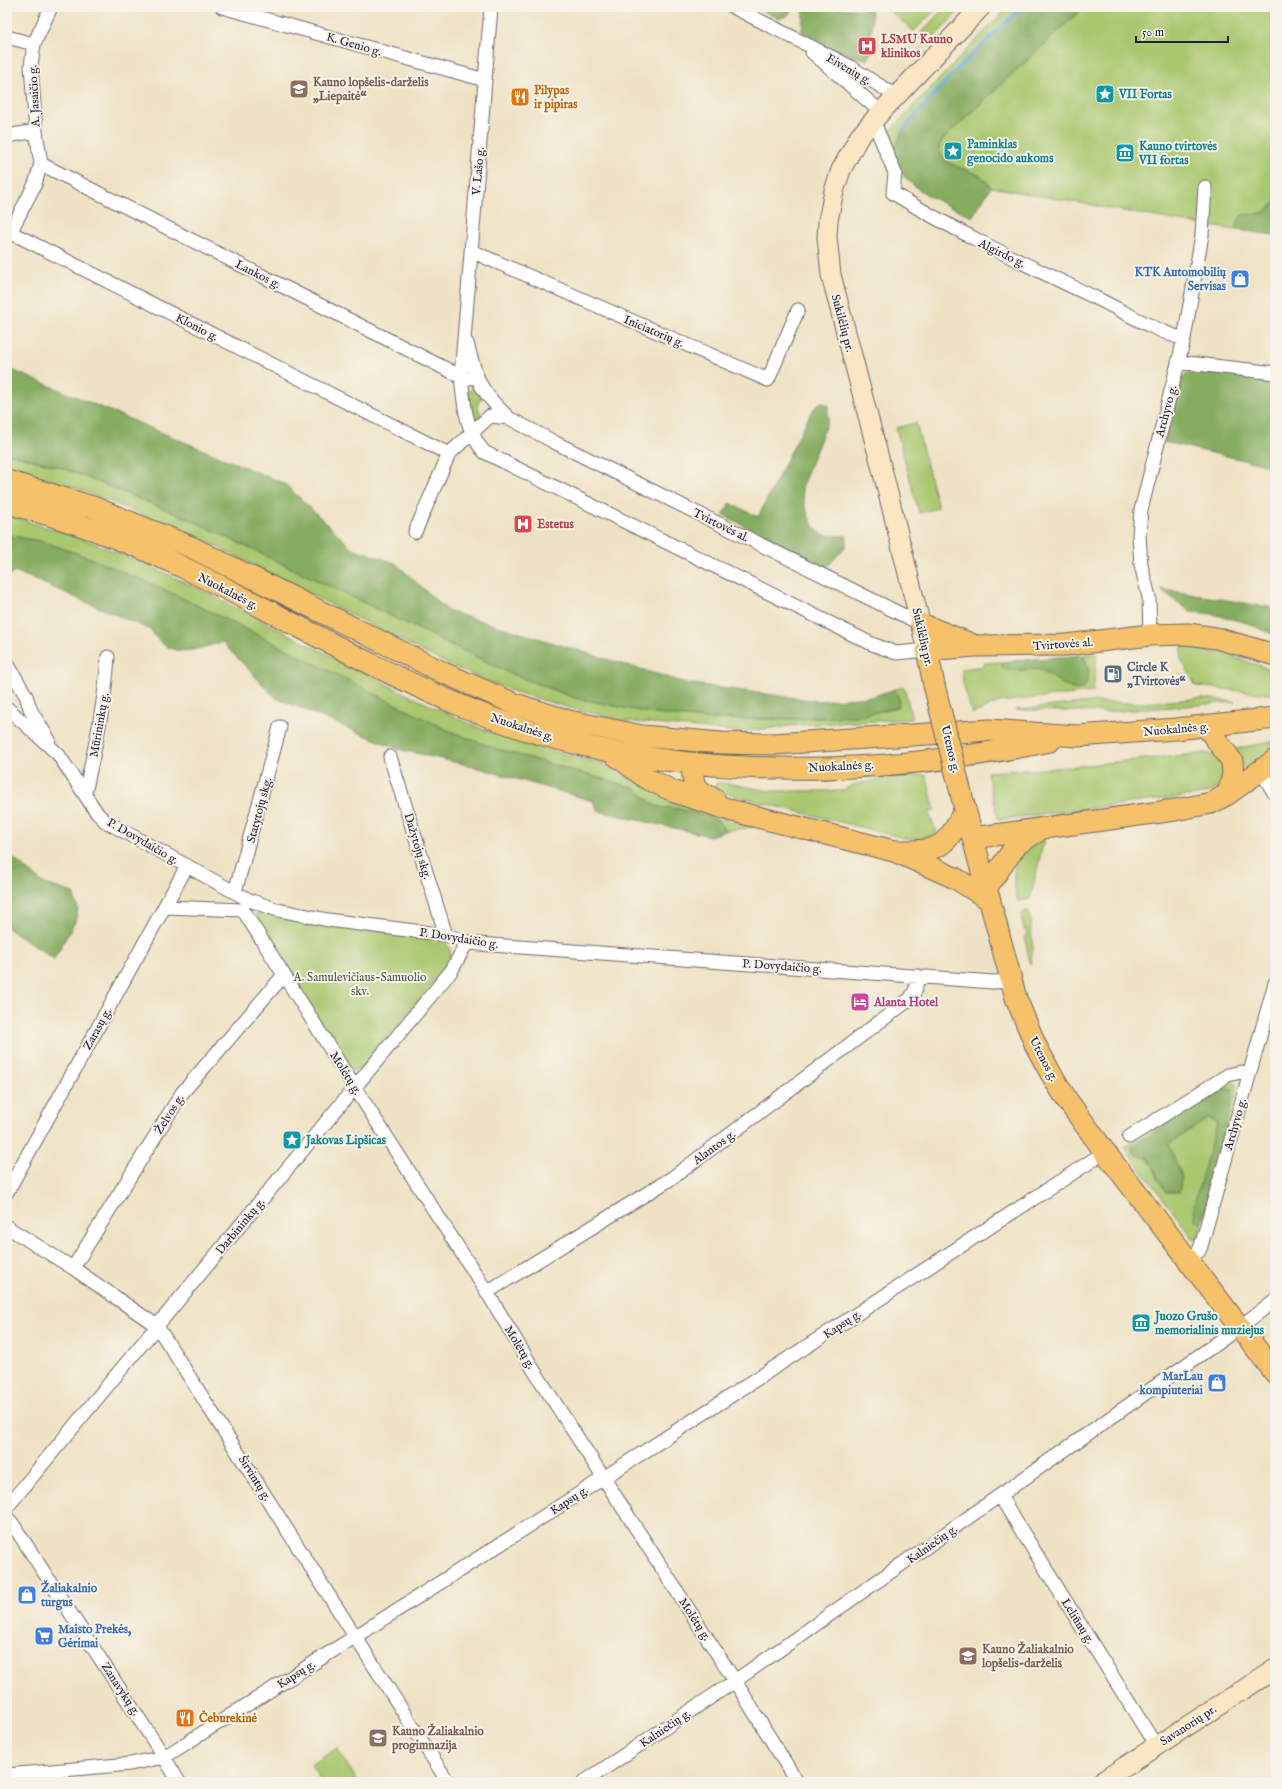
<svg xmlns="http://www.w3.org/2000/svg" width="1282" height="1789" viewBox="0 0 1282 1789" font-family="'IM FELL English',serif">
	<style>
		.green { fill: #a9c76e; stroke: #667454 }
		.forest { fill: #86ac61; stroke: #54674e }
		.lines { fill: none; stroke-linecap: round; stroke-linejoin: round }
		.stream { stroke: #56a2ce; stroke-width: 3.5 }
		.street-casing { stroke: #6a656b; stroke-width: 15 }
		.secondary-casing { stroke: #6a656b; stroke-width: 21 }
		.primary-casing { stroke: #6a656b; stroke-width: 23 }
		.street { stroke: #fff; stroke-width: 13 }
		.secondary { stroke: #fbe6c4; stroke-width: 19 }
		.primary { stroke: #f5c16b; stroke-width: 21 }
		.primary-bridge-casing { stroke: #6a656b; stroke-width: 23; stroke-linecap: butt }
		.primary-bridge { stroke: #f5c16b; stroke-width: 21 }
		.labels { text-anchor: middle; stroke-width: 4; stroke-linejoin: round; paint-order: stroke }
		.health-label { font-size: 12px; font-weight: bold; fill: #be3a42; stroke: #f7f3e8; text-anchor: start }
		.street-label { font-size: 12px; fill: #22223b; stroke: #f7f3e8 }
		.education-label { font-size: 12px; font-weight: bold; fill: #785e54; stroke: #f7f3e8; text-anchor: start }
		.food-label { font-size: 12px; font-weight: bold; fill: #c56008; stroke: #f7f3e8; text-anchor: start }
		.culture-label { font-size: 12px; font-weight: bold; fill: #0d838f; stroke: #f7f3e8; text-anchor: start }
		.shop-label { font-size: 12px; font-weight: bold; fill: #366cbe; stroke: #f7f3e8; text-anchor: end }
		.service-label { font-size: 12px; font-weight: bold; fill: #4e5e75; stroke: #f7f3e8; text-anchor: start }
		.park-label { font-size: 12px; fill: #4a544a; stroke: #f7f3e8 }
		.hotel-label { font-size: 12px; font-weight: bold; fill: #b23c85; stroke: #f7f3e8; text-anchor: start }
	</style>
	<rect width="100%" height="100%" fill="#f7f3e8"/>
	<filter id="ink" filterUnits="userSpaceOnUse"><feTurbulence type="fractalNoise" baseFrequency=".025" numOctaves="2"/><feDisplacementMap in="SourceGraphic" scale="8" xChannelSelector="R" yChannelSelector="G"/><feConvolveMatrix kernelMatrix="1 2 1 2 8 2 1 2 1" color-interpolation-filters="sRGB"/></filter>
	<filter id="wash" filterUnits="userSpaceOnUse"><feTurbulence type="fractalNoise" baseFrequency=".012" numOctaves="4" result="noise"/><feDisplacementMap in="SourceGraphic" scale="16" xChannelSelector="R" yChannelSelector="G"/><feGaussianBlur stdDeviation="0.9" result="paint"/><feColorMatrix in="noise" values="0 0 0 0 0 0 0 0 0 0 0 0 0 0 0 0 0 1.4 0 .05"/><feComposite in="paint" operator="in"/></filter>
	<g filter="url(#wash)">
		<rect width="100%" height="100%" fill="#efe2c4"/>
		<!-- green -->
		<path class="green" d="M898,7h40l-24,24 -23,-19z
			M945,7h17l-34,37 -9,-9z
			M1008,7h14l-63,60 -49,54 -7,9 -10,22 -5,-10 1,-10z
			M1084,7h191v196l-11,10 -22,2 -4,6 -1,9 -41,-6 -205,-37 -10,-11 -35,-14 -8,-12 4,-10z
			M473,388l3,1 6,8 -5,8 4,10 -5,7 -2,-1 -6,-29z
			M916,423l22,85 -19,5 -23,-85z
			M7,453l56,15 124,50 325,156 63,24 80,16 51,5h89l65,-3 39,-16 -4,-11 9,-2 8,32 -114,6 -60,7 -112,-11 -56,-13 -61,-18 -62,-26 -251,-128 -120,-48 -69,-20z
			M7,515l71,22 66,26 65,31 197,100 73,34 46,16 75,19 43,22 85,35 25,7 -28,4 -7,-10 -39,-12 -22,-2 -23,-19 -140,-40 -47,-18 -357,-172 -46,-16 -37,-7z
			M1182,646l43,8 50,17v24l-79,-9 -15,-27z
			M1097,654l-4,38 -94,10 -27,12 -9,-31 -1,-14 22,-3v-3l17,-1 2,6 21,3 5,-2 12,1 15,9 26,9c10,-10 7,-22 1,-33z
			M1203,698l32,4 -128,10 -92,-2 77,-8 53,1z
			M1275,741v8l-29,25 -11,-25z
			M1205,753l10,2 9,11 1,10 -6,12 -15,6 -200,25h-6l-11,-47 59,-3z
			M926,775l9,36 -6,1 3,10 5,10 -2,3 -11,4h-16l-180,-45 -11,-5 -2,-3 2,-3 15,1 37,7h73l11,-6 37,-8z
			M1044,840l-14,59 -12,2c-9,-31 -5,-47 26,-61z
			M1024,911h5l4,37 -3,17 -5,-28 3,-1 -2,-7 -2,1 -3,-16z
			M262,912l79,14 95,11c14,7 18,14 11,29l-84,101 -9,5 -7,-6 -93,-145 1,-6z
			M1230,1081c6,2 7,4 7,11l-38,145 -3,2 -3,-1 -69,-91z
			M337,1748l21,34h-36l-11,-17z"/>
		<!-- forest -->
		<path class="forest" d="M756,7h36l1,1 -5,7 -9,4z
			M815,7l57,3 -1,42 -3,8 -24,-7 -42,-21 1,-20z
			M1022,7h62l-142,133 -4,10 8,12 35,14 10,11 -19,30c-23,-11 -62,-26 -74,-50 -2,-4 -3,-10 -5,-15l10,-22 7,-9 49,-54z
			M1275,203v32l-38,-5 1,-9 4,-6 21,-2z
			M7,368l278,116 67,64 43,15 53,48 238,72 132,18 53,-4 24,-8 4,11 -1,7 -38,9 -65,3h-89l-51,-5 -80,-16 -63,-24 -325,-156 -124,-50 -56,-15z
			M1196,369l79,10v88l-111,-25 17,-64z
			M821,402l7,3v15l-26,66c0,13 7,41 20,48 4,2 18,1 25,2l-1,10 -19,21 -104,-52 7,-12 28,14 51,-101 7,-10z
			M7,535l37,7 46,16 69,29 85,41 203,102 47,18 140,40 23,19 22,2 27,7 12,5 7,10 -15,5 -112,-25 -5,-10 -125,-36 -70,-16 -122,-51 -54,-56c-28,8 -53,19 -71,-12l-134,-58 -10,3z
			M1160,589l115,19v27l-28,-12 -34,-9 -22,-2z
			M1083,655c4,8 7,18 4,27 -9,22 -36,-10 -47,-12 -14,-3 -22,3 -37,-2l-2,-6z
			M13,858l30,25 30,10 5,16 -3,13 -21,37 -47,-31v-62z
			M1232,1088l1,7 -31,127 -7,-2 -1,-16 23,-81 -8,-5 -40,26 13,33 -3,15h-14l-17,-35 -13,-2 -3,-8 87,-57z"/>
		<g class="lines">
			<!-- stream -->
			<path class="stream" d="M903,130l7,-9 49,-54 63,-60"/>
		</g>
	</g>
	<g filter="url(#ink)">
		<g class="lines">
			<!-- street casing -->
			<g class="street-casing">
				<path id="street" d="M51,7l-17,37 -3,22 5,65 5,33 -6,20 -21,41 -2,5 2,4 435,220
					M222,7l263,73
					M491,7l-30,369c3,28 4,53 23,76l388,192 24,9 31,-3
					M733,7l116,59 47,30
					M7,37l27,7
					M812,52l69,60
					M873,120l22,53 -2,20c65,40 134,72 203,105 29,14 57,32 88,41
					M7,136l29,-5
					M41,164l425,215 10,-2
					M471,251l297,129 30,-70
					M467,343c10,38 12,47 42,75
					M1179,362l96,11
					M415,532l34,-78 41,-38 19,2 47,25 365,181
					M1150,635l-1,-38 -8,-32 -2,-30 2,-25 43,-171 18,-104 3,-48
					M7,663l19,33 5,15 18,29
					M7,708l51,46 39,59 8,8 144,79 29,10 50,10 118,15 21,7 12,2 514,38 18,-1
					M390,757l56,178
					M1261,771l14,23
					M85,793c10,-45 20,-90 23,-136
					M235,892l45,-165
					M165,907l78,3
					M243,910l112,178 132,204 48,80 200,309 62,101
					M1129,1137l99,-62 13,-3 8,2
					M7,1192l180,-326
					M7,1227l66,41 84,58 291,456
					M1188,1260l11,-9 2,-5 74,-263
					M73,1268l109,-175 102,-118
					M487,1292l185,-114 238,-179 5,-8 3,-15
					M1000,1496l156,250
					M7,1507l445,-537 15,-28
					M7,1518l5,5 152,234 15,25
					M7,1775l123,-11 34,-7c317,-198 629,-401 941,-605
					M584,1782l151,-101 505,-354 35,-27"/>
			</g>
			<!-- secondary casing -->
			<g class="secondary-casing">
				<path id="secondary" d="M927,650l-42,-169 -54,-206 -4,-38 1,-16 6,-30 7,-21 18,-33 22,-25 100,-105
					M1101,1782l174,-113"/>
			</g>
			<!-- primary casing -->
			<g class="primary-casing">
				<path id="primary" d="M7,481l86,26 98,40 253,126 71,31 54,17 73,15 79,7 53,1 215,-14 88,6 99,-7 99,-11
					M7,503c58,15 117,36 171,62 96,46 188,101 286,142 181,76 397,74 586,34
					M921,624l50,20
					M934,685l-7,-35 48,-4 91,-1 84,-10 38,-1 28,4 59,17
					M1206,726l26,35 1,14 -5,19
					M614,754l32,24 29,14 58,19 161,40 61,27 35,22
					M693,763c-1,26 1,24 22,37
					M965,809l51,189 20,48 14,26 17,28 38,52 170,221
					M973,838l202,-28 36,-7 17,-9 47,-34
					M896,851c45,0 49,-2 69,-42
					M987,887l30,-43 21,-13"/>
			</g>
			<!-- street -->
			<use href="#street" class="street"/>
			<!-- secondary -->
			<use href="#secondary" class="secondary"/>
			<!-- primary -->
			<use href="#primary" class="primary"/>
			<!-- primary-bridge casing -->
			<g class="primary-bridge-casing">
				<path id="primary-bridge" d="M934,685l31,124"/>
			</g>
			<!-- primary-bridge -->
			<use href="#primary-bridge" class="primary-bridge"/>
		</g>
	</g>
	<!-- icons -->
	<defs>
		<g id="hospital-square" transform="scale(1)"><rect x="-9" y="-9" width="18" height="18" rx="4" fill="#e0444e" stroke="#f7f3e8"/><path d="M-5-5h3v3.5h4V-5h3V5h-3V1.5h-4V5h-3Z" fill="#fff"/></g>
		<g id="school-square" transform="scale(1)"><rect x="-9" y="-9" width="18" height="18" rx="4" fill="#8d6e63" stroke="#f7f3e8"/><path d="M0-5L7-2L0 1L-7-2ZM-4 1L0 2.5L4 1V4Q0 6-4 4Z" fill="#fff"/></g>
		<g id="sight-square" transform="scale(1)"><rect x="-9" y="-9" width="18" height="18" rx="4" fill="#0f9aa8" stroke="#f7f3e8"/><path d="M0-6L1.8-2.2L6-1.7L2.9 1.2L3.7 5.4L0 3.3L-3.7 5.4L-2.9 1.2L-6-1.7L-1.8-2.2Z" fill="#fff"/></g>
		<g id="restaurant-square" transform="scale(1)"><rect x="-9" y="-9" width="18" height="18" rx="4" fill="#e8710a" stroke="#f7f3e8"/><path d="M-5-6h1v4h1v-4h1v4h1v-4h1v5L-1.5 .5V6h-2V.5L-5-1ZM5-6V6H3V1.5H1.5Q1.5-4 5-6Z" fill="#fff"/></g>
		<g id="museum-square" transform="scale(1)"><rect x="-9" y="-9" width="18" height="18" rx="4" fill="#0f9aa8" stroke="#f7f3e8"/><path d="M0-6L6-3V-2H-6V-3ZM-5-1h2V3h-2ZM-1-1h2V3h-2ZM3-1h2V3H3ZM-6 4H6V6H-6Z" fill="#fff"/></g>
		<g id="shop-square" transform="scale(1)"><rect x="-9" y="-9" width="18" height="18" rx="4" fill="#3f7fe0" stroke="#f7f3e8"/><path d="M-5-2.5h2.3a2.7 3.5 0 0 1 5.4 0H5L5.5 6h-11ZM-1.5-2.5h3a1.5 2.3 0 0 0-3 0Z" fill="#fff"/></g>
		<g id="fuel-square" transform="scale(1)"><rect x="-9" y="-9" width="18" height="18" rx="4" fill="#5c6f8a" stroke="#f7f3e8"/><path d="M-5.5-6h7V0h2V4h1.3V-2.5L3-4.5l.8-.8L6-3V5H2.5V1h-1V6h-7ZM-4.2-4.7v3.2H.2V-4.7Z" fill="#fff"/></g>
		<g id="hotel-square" transform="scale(1)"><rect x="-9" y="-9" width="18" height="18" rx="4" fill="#d1479c" stroke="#f7f3e8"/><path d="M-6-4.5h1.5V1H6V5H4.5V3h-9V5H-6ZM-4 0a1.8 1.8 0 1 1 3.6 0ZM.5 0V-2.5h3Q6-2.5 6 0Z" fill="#fff"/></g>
		<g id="supermarket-square" transform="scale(1)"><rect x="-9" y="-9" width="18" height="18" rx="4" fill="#3f7fe0" stroke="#f7f3e8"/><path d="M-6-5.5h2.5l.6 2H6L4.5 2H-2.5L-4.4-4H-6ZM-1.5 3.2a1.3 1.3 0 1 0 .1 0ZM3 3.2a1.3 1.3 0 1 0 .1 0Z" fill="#fff"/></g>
	</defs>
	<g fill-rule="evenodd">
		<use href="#hospital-square" x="867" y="46"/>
		<use href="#school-square" x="299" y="89"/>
		<use href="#sight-square" x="1105" y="94"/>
		<use href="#restaurant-square" x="520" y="97"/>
		<use href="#sight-square" x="953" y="151"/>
		<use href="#museum-square" x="1125" y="153"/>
		<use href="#shop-square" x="1240" y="279"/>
		<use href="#hospital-square" x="523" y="524"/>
		<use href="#fuel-square" x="1113" y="674"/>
		<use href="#hotel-square" x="860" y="1002"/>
		<use href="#sight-square" x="292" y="1140"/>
		<use href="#museum-square" x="1141" y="1323"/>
		<use href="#shop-square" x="1217" y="1383"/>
		<use href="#shop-square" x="27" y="1595"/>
		<use href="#supermarket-square" x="44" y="1636"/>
		<use href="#school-square" x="968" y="1656"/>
		<use href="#restaurant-square" x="185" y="1718"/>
		<use href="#school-square" x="378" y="1738"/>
	</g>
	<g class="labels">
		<!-- health labels -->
		<g class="health-label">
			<text x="881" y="43">LSMU Kauno<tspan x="881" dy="14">klinikos</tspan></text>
			<text x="537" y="528">Estetus</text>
		</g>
		<!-- street labels -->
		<g class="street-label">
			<text transform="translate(354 44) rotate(16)" y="4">K. Genio g.</text>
			<text transform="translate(849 69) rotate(30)" y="4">Eivenių g.</text>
			<text transform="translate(34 96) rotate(-93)" y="4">A. Jasaičio g.</text>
			<text transform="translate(478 171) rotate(-85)" y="4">V. Lašo g.</text>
			<text transform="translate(1002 253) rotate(26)" y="4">Algirdo g.</text>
			<text transform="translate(258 274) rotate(27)" y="4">Lankos g.</text>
			<text transform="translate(843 323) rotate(75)" y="4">Sukilėlių pr.</text>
			<text transform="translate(197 327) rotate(27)" y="4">Klonio g.</text>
			<text transform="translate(654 331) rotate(23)" y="4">Iniciatorių g.</text>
			<text transform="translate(1166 411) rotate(-75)" y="4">Archyvo g.</text>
			<text transform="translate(721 525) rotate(26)" y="4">Tvirtovės al.</text>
			<text transform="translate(228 591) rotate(27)" y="4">Nuokalnės g.</text>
			<text transform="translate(923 637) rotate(77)" y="4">Sukilėlių pr.</text>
			<text transform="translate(1063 644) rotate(-4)" y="4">Tvirtovės al.</text>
			<text transform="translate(99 725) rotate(-80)" y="4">Mūrininkų g.</text>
			<text transform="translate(522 727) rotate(18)" y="4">Nuokalnės g.</text>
			<text transform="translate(1176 729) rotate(-5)" y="4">Nuokalnės g.</text>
			<text transform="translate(951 749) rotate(76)" y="4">Utenos g.</text>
			<text transform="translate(841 766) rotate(-3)" y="4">Nuokalnės g.</text>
			<text transform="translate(259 810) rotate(-75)" y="4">Statytojų skg.</text>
			<text transform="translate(143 841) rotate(30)" y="4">P. Dovydaičio g.</text>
			<text transform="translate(418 846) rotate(73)" y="4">Dažytojų skg.</text>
			<text transform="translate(459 938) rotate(9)" y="4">P. Dovydaičio g.</text>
			<text transform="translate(782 966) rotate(4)" y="4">P. Dovydaičio g.</text>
			<text transform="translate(97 1029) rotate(-61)" y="4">Zarasų g.</text>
			<text transform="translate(1044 1059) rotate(62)" y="4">Utenos g.</text>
			<text transform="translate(346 1073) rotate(58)" y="4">Molėtų g.</text>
			<text transform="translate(169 1114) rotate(-58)" y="4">Želvos g.</text>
			<text transform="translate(1235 1124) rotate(-74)" y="4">Archyvo g.</text>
			<text transform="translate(714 1147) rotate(-36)" y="4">Alantos g.</text>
			<text transform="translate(240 1226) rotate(-50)" y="4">Darbininkų g.</text>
			<text transform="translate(842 1324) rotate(-33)" y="4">Kapsų g.</text>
			<text transform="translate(520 1347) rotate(59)" y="4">Molėtų g.</text>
			<text transform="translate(255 1478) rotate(58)" y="4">Širvintų g.</text>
			<text transform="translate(569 1500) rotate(-33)" y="4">Kapsų g.</text>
			<text transform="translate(932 1544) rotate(-35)" y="4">Kalniečių g.</text>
			<text transform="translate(695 1619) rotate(57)" y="4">Molėtų g.</text>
			<text transform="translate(1078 1621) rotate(58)" y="4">Leliūnų g.</text>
			<text transform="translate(296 1674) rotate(-32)" y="4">Kapsų g.</text>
			<text transform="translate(121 1689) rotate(57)" y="4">Zanavykų g.</text>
			<text transform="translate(1188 1725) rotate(-33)" y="4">Savanorių pr.</text>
			<text transform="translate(665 1728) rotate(-34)" y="4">Kalniečių g.</text>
		</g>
		<!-- education labels -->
		<g class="education-label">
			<text x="313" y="86">Kauno lopšelis-darželis<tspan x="313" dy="14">„Liepaitė“</tspan></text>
			<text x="982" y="1653">Kauno Žaliakalnio<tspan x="982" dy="14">lopšelis-darželis</tspan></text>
			<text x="392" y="1735">Kauno Žaliakalnio<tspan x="392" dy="14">progimnazija</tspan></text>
		</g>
		<!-- food labels -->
		<g class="food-label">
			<text x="534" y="94">Pilypas<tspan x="534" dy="14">ir pipiras</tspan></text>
			<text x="199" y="1722">Čeburekinė</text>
		</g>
		<!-- culture labels -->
		<g class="culture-label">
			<text x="1119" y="98">VII Fortas</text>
			<text x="967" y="148">Paminklas<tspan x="967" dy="14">genocido aukoms</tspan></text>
			<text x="1139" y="150">Kauno tvirtovės<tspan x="1139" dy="14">VII fortas</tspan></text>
			<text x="306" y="1144">Jakovas Lipšicas</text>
			<text x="1155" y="1320">Juozo Grušo<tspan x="1155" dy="14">memorialinis muziejus</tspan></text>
		</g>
		<!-- shop labels -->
		<g class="shop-label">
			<text x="1226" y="276">KTK Automobilių<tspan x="1226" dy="14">Servisas</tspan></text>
			<text x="1203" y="1380">MarLau<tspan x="1203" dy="14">kompiuteriai</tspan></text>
			<text x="41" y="1592" text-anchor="start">Žaliakalnio<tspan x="41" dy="14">turgus</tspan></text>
			<text x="58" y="1633" text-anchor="start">Maisto Prekės,<tspan x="58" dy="14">Gėrimai</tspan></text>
		</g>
		<!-- service labels -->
		<g class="service-label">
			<text x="1127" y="671">Circle K<tspan x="1127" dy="14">„Tvirtovės“</tspan></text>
		</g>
		<!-- park labels -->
		<g class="park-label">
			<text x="360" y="981">A. Samulevičiaus-Samuolio<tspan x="360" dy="14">skv.</tspan></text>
		</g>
		<!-- hotel labels -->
		<g class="hotel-label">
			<text x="874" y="1006">Alanta Hotel</text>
		</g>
	</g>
	<!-- margin -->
	<rect width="1282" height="1789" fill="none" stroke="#f7f3e8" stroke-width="24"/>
	<!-- scale -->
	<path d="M1136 36v6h92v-6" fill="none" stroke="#22223b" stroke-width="2"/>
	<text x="1142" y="36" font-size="12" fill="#22223b" stroke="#f7f3e8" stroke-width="3" paint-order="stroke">50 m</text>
</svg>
